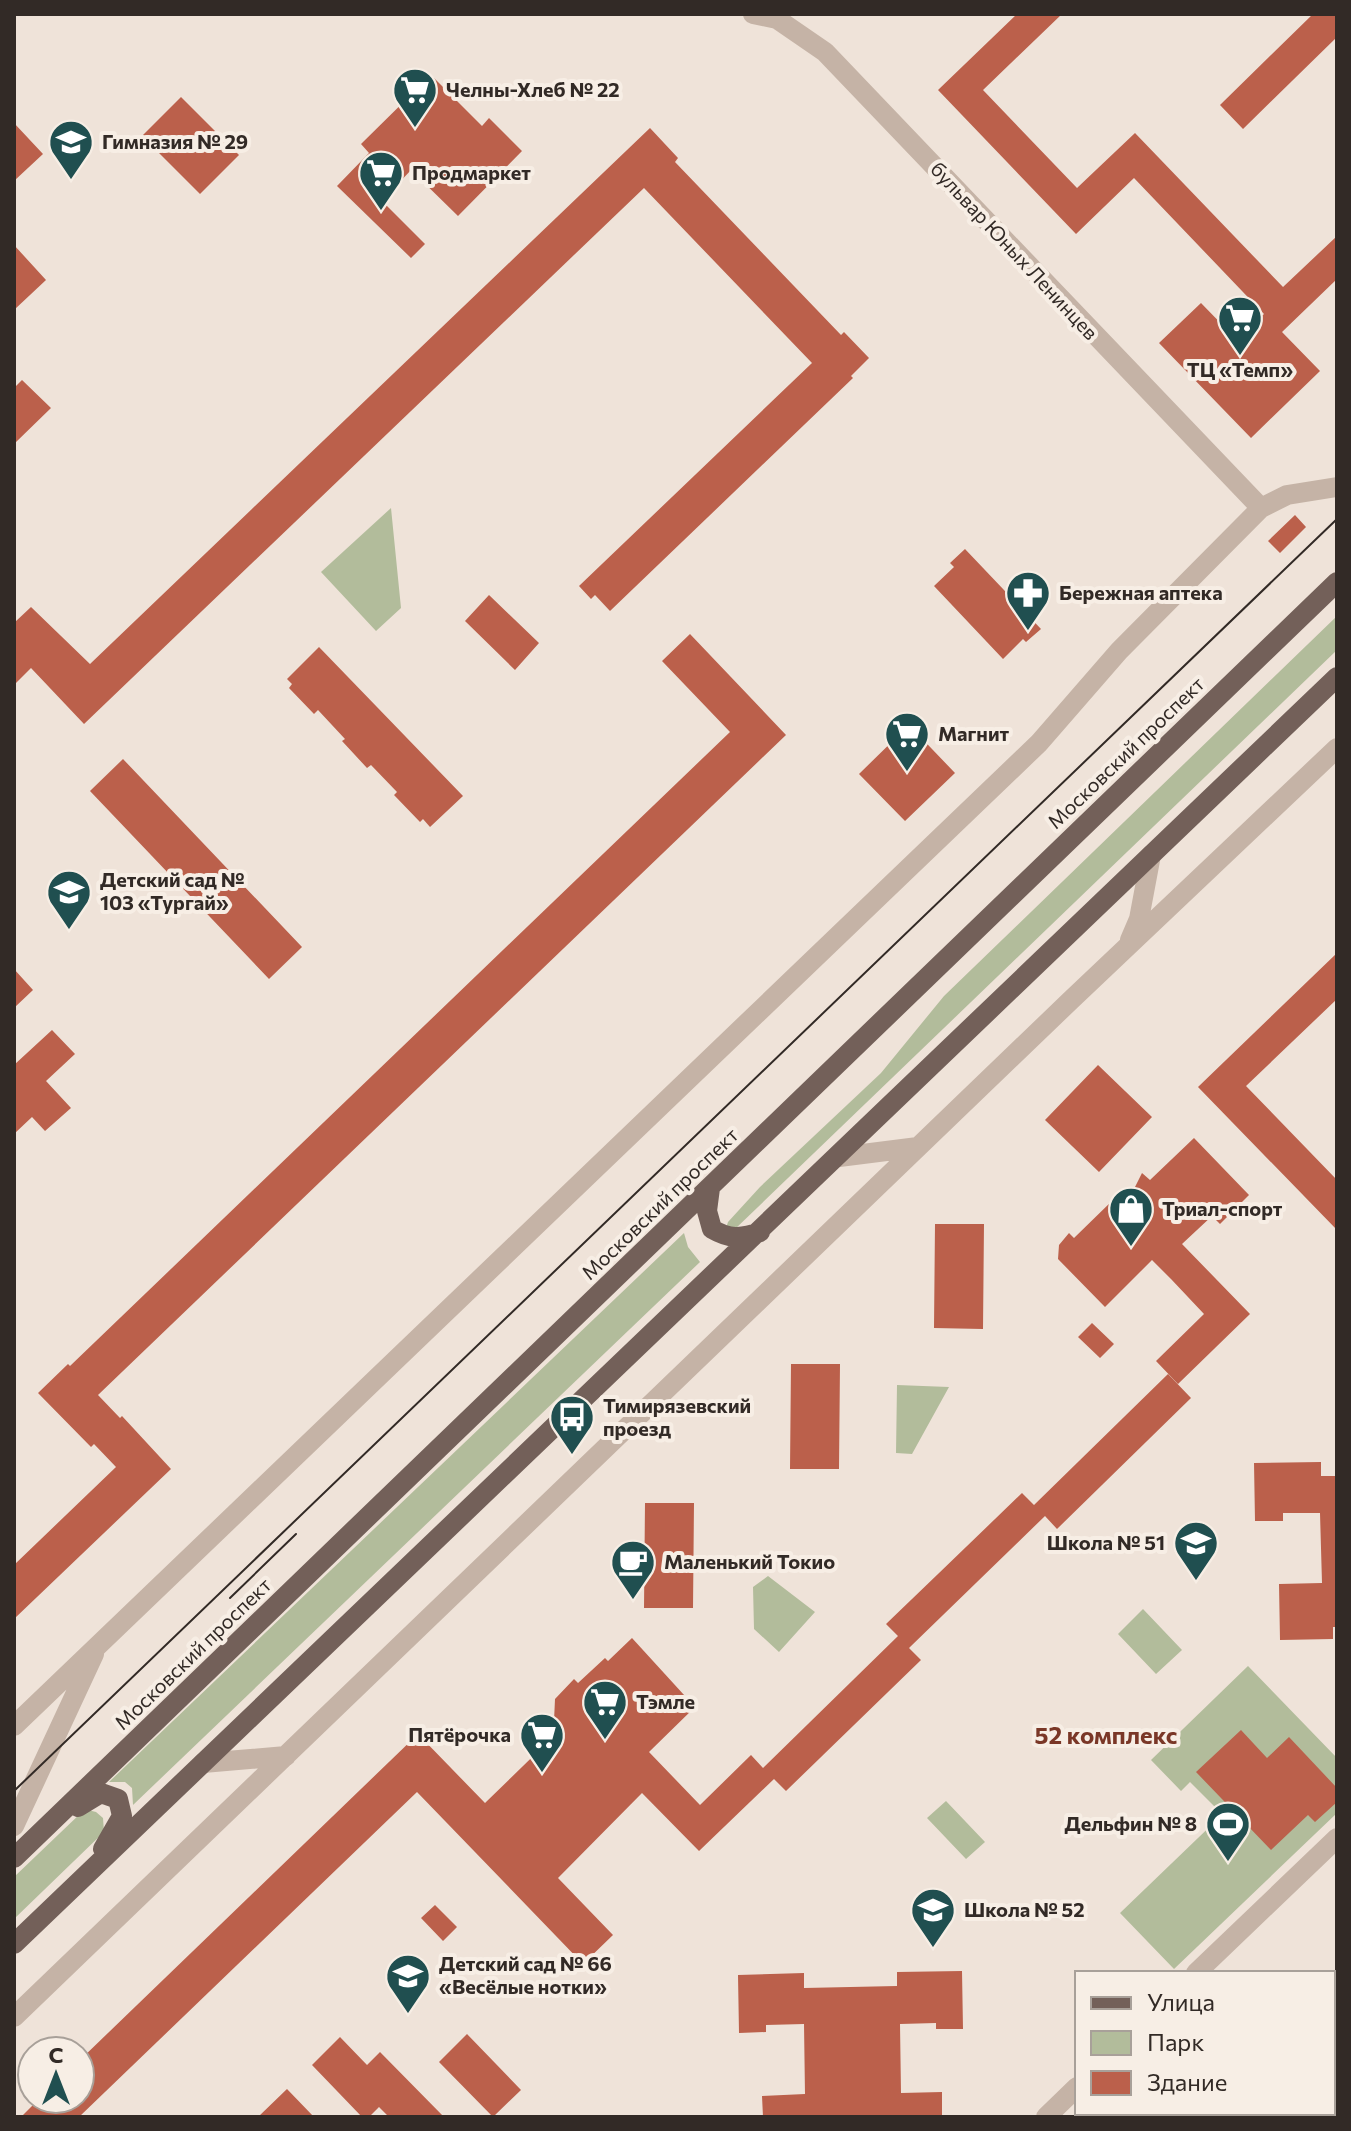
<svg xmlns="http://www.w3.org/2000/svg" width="1351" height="2131" viewBox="0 0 1351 2131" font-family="Commissioner,sans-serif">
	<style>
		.green { fill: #b2bc9b }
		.building { fill: #bb604b }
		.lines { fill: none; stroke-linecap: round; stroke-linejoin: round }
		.minor { stroke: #c5b3a6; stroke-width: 20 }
		.major { stroke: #736059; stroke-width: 20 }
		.tram { stroke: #322a26; stroke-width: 2 }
		.labels { text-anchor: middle; stroke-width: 8; stroke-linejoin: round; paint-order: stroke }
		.poi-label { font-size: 20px; font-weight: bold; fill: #322a26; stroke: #f7eee5; text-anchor: start }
		.street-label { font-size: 20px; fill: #322a26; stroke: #f7eee5 }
		.quarter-label { font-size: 24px; font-weight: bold; fill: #7a3727; stroke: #f7eee5 }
	</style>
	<rect width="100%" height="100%" fill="#efe3d9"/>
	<!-- green -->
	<path class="green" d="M391,508l10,100 -25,23 -55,-59z
		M1337,616v34l-603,580 -8,-2 2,-6 32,-35 121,-114 63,-77z
		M684,1233l4,14 12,15 -567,543 -1,-17 -7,-6h-16z
		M897,1385l52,2 -37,67 -16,-1z
		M768,1576l47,36 -36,40 -25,-23 -1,-42z
		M1143,1609l39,41 -26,24 -38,-40z
		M1248,1666l89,92v55l-163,156 -54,-56 104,-100 -6,-7 -2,2 -26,-26 -9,9 -30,-31z
		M946,1801l39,41 -19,17 -39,-41z
		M88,1810l8,2 7,6 1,14 -90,87v-42l68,-65z"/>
	<!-- building -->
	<path class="building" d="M1017,14h45l-79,76 94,98 58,-55 148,154 54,-51v43l-55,53 38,39 -69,67 -92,-95 42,-40 36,37 27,-26 -130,-136 -58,56 -138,-144z
		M1313,14h24v23l-94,92 -23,-24z
		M431,75l51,51 7,-8 33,33 -64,65 -47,-46 -29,31 43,43 -14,14 -74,-72 32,-33 -8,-9z
		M181,97l58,58 -39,39 -58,-58z
		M14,123l29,31 -29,27z
		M650,128l28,30 -3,4 166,173 3,-3 25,26 -18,18 2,2 -243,233 -15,-16 -4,4 -12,-13 233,-223 -168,-175 -560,536 -53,-56 -17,17v-62l17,-16 59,57z
		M14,245l32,35 -32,30z
		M22,380l29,28 -37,36v-56z
		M1295,515l11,12 -26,26 -12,-12z
		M965,549l76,80 -15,13 -3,-3 -20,20 -69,-73 20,-19 -4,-4z
		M489,595l50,48 -24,27 -50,-49z
		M690,634l96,101 -688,660 22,23 2,-2 49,53 -157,150v-54l102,-98 -22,-23 -3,3 -53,-54 30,-29 2,2 660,-634 -68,-71z
		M319,647l144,149 -33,31 -7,-8 -3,3 -26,-27 3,-3 -26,-27 -4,3 -25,-27 3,-2 -27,-29 -4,4 -25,-26 3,-4 -5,-5z
		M909,725l46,48 -50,48 -46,-47z
		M123,759l179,188 -33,32 -179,-188z
		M1337,953v46l-91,87 91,94v50l-139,-143z
		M14,969l19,21 -19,18z
		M52,1030l23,24 -29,27 25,27 -26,23 -13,-14 -18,17v-69z
		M1098,1065l54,52 -53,55 -54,-52z
		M1194,1138l55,57 -29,29 -8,-8 -30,28 68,70 -72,70 -22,-23 48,-47 -33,-35 -19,-19 -47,47 -47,-48 1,-14 10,-12 5,5 41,-40 11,7 16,-32 8,7z
		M935,1224h49l-1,105 -49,-1z
		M1092,1323l22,21 -14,14 -22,-21z
		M791,1364h49l-1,105h-49z
		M1168,1374l23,24 -134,131 -12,-13 -136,132 12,12 -135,131 -12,-12 -75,72 -57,-58 -84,85 55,57 -30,29 -166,-172 -338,325h-58l18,-18h41v-39l338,-326 67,69 75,-73 -6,-9 1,-22 19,-20 4,4 27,-25 3,3 24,-23 63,69 -46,45 51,53 51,-50 12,13 135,-132 -12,-12 52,-50 84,-81 12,12z
		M1321,1462v14h16v151h-4v12l-53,1 -1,-56 43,-1 -2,-70h-37v8h-28l-1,-58z
		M645,1503h49l-1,105h-49z
		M1241,1730l26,28 22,-21 48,51v14l-22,20 -7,-7 -37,35 -75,-78z
		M435,1905l22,22 -14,14 -22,-23z
		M962,1971l1,58h-27v-6l-36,1 1,69 41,-1v25h-179l-1,-21 43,-2 -1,-70 -38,1v7l-27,1 -1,-58 66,-2v15l93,-2v-14z
		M467,2034l54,56 -28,27 -54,-55z
		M340,2037l27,28 13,-13 64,65h-55l-10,-10 -10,10h-7l-50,-52z
		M287,2089l27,28h-56z"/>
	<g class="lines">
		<!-- minor -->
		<path class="minor" d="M753,14l24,5 48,33 436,456
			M1130,940l9,-21 12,-64
			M839,1157l79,-10
			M14,1726l1025,-983 80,-92 142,-143 26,-13 50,-8
			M203,1763l83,-7
			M14,1826l80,-172
			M1196,1973l141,-135
			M14,2017l1057,-1017 266,-252
			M1046,2117l31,-30"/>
		<!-- major -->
		<path class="major" d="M710,1188l-3,23 5,18c17,10 29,10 48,3
			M78,1807l23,-14 17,6 4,17 -19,33
			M14,1858l1323,-1276
			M14,1944l1323,-1267"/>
		<!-- tram -->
		<path class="tram" d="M230,1598l66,-64
			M14,1791l1323,-1272"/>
	</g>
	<!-- icons -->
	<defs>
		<g id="supermarket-pin" transform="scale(2.3)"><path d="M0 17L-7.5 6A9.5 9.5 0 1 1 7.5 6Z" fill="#204f50" stroke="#f7eee5"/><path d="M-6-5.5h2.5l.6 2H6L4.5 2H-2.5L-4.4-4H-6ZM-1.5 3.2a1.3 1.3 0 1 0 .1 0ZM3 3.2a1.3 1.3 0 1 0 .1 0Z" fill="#fff"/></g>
		<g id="school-pin" transform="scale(2.3)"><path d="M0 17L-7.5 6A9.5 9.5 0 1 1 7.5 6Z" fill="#204f50" stroke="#f7eee5"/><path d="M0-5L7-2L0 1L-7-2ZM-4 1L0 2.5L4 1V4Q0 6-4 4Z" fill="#fff"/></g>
		<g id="pharmacy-pin" transform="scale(2.3)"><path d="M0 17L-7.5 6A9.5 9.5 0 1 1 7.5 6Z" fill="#204f50" stroke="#f7eee5"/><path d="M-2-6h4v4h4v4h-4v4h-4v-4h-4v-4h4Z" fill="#fff"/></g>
		<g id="shop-pin" transform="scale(2.3)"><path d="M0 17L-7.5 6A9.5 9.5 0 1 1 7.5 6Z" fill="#204f50" stroke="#f7eee5"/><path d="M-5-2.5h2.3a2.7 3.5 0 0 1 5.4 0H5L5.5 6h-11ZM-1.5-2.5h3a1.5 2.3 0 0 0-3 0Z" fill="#fff"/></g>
		<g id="bus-pin" transform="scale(2.3)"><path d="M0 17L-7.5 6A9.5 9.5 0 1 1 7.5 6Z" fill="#204f50" stroke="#f7eee5"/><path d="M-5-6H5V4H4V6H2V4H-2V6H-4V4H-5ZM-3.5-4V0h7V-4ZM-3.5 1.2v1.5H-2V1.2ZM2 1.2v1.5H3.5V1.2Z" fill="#fff"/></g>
		<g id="cafe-pin" transform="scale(2.3)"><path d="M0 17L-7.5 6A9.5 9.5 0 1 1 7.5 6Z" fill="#204f50" stroke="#f7eee5"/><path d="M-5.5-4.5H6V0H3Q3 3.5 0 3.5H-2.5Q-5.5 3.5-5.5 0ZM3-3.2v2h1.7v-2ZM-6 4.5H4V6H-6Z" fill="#fff"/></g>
		<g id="stadium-pin" transform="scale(2.3)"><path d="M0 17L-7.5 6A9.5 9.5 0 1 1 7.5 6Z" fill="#204f50" stroke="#f7eee5"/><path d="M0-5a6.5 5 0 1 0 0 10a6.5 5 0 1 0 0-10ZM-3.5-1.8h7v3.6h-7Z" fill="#fff"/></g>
	</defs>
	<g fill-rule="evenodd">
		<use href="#supermarket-pin" x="415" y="90"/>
		<use href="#school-pin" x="71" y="142"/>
		<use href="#supermarket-pin" x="381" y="173"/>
		<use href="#supermarket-pin" x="1240" y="318"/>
		<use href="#pharmacy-pin" x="1028" y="593"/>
		<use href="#supermarket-pin" x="907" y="734"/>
		<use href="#school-pin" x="69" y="892"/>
		<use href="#shop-pin" x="1131" y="1209"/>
		<use href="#bus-pin" x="572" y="1417"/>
		<use href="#school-pin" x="1196" y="1543"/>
		<use href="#cafe-pin" x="633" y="1562"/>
		<use href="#supermarket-pin" x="605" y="1702"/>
		<use href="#supermarket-pin" x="542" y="1735"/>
		<use href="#stadium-pin" x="1228" y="1824"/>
		<use href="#school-pin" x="933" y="1910"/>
		<use href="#school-pin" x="408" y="1976"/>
	</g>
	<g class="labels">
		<!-- poi labels -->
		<g class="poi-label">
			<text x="446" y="97">Челны-Хлеб № 22</text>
			<text x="102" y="149">Гимназия № 29</text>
			<text x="412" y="180">Продмаркет</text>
			<text x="1240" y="377" text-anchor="middle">ТЦ «Темп»</text>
			<text x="1059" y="600">Бережная аптека</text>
			<text x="938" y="741">Магнит</text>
			<text x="100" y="887">Детский сад №<tspan x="100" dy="23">103 «Тургай»</tspan></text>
			<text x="1162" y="1216">Триал-спорт</text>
			<text x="603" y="1413">Тимирязевский<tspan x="603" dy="23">проезд</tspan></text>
			<text x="1165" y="1550" text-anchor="end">Школа № 51</text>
			<text x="664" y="1569">Маленький Токио</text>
			<text x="636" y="1709">Тэмле</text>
			<text x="511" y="1742" text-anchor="end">Пятёрочка</text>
			<text x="1197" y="1831" text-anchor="end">Дельфин № 8</text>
			<text x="964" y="1917">Школа № 52</text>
			<text x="439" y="1971">Детский сад № 66<tspan x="439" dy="23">«Весёлые нотки»</tspan></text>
		</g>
		<!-- street labels -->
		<g class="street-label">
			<text transform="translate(1014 251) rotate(47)" y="7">бульвар Юных Ленинцев</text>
			<text transform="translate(1126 753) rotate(-44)" y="7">Московский проспект</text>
			<text transform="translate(660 1204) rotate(-44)" y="7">Московский проспект</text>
			<text transform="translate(193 1654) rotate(-44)" y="7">Московский проспект</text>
		</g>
		<!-- quarter labels -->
		<g class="quarter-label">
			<text x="1106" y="1744">52 комплекс</text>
		</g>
	</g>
	<!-- border -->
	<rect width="1351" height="2131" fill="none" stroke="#322a26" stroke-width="32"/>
	<!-- legend -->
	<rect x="1075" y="1971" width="260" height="144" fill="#f7eee5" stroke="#a8a099" stroke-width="2"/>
	<rect x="1091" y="1997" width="40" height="12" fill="#736059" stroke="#a8a099" stroke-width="2"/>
	<text x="1147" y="2011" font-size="24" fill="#322a26">Улица</text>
	<rect x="1091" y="2031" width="40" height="24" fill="#b2bc9b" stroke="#a8a099" stroke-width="2"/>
	<text x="1147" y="2051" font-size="24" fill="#322a26">Парк</text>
	<rect x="1091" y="2071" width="40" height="24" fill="#bb604b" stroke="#a8a099" stroke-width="2"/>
	<text x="1147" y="2091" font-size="24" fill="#322a26">Здание</text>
	<!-- north arrow -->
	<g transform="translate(56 2075)"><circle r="38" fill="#f7eee5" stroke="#a8a099" stroke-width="2"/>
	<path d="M0-6L14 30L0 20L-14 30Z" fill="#204f50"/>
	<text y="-12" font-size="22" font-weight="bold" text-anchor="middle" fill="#322a26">С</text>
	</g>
</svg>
